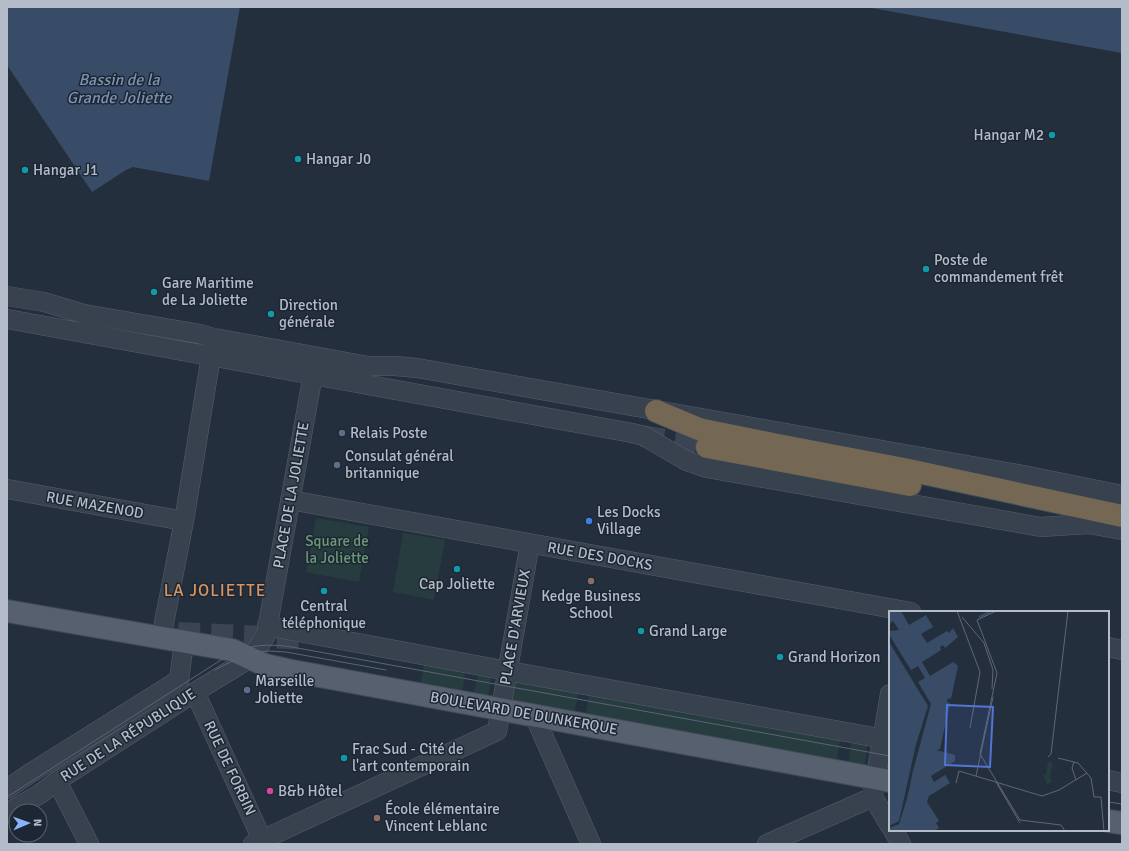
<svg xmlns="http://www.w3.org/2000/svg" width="1129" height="851" viewBox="0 0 1129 851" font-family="Signika,sans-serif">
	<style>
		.green { fill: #263c3f }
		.water { fill: #394c67 }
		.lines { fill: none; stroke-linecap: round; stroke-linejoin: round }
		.highway-tunnel { stroke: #3a4453; stroke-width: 22; stroke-dasharray: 22 11; stroke-linecap: butt }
		.minor-casing { stroke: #565f6c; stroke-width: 20 }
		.major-casing { stroke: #414a57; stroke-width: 24 }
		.highway-casing { stroke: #434c59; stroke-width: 24 }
		.minor { stroke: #38414e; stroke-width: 19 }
		.major { stroke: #56606e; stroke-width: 22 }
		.highway { stroke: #746855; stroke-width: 22 }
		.tram { stroke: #5a6575; stroke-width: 1 }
		.culture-dot { fill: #0f9aa8; stroke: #1d2633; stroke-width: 1.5 }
		.service-dot { fill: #5c6f8a; stroke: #1d2633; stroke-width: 1.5 }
		.shop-dot { fill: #3f7fe0; stroke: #1d2633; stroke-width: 1.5 }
		.education-dot { fill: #8d6e63; stroke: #1d2633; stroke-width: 1.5 }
		.hotel-dot { fill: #d1479c; stroke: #1d2633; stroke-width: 1.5 }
		.labels { text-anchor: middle; stroke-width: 3; stroke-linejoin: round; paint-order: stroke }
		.poi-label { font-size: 15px; fill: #b4bcc9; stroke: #1d2633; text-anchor: start }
		.street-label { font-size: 15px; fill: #b4bcc9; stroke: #1d2633 }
		.park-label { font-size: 15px; fill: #6b9a76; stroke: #1d2633 }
		.water-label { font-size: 16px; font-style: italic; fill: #7c92b1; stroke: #1d2633 }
		.quarter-label { font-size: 17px; letter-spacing: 1px; fill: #d59563; stroke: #1d2633 }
		.inset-river { fill: none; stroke: #394c67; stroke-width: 2 }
		.inset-road { fill: none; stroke: #5e6776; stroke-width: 1 }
		.view { fill: #5274d3; fill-opacity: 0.15; stroke: #5274d3; stroke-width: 2 }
		.inset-edge { fill: none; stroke: #b4bcc9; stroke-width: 2 }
	</style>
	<rect width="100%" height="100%" fill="#242f3e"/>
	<!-- green -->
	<path class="green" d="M316,518l53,9 -10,55 -53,-10z
		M403,533l42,7 -11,60 -41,-8z
		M425,660l41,7 -4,27 -42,-8z
		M479,670l13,5 -4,21 -15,1z
		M516,676l63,12 -5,27 -63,-12z
		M590,690l251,47 -5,26 -251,-46z
		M852,739l16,3 -4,26 -16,-3z"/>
	<!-- water -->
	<path class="water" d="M7,7h233l-31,174 -76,-14 -7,3 -34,22 -85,-127z
		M866,7h256v46z"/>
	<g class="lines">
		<!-- highway-tunnel -->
		<path class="highway-tunnel" d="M642,436l65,11
			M178,633l131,6"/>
		<!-- minor casing -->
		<g class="minor-casing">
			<path id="minor" d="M7,296l37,6 40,12 116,20 14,4 154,28h27l22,2 606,107 99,20
				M7,319l625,114 12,3 43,25 20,7 334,59 48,-3 33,6
				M7,489l177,32
				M290,500l621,112
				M267,626l230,43 393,71
				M161,638l23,-117 29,-177
				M1108,647l14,3
				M195,692l69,152
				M534,715l57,129
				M1108,780l14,3
				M57,781l32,63
				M7,789l22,-15 150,-94 5,-38
				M873,794l17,-100
				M873,797l17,29
				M7,813l33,-19 17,-13 138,-89 49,-30 14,-14 8,-13 49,-272
				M893,830l8,14
				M253,844l244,-113 33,-188
				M767,844l106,-47"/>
		</g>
		<!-- major casing -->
		<g class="major-casing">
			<path id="major" d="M7,611l225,39 33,15 22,5 603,111
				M1108,821l14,2"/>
		</g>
		<!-- highway casing -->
		<g class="highway-casing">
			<path id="highway" d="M656,411l43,18 79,16 126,24 218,47
				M707,447l203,38"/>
		</g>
		<!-- minor -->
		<use href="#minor" class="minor"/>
		<!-- major -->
		<use href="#major" class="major"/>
		<!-- highway -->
		<use href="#highway" class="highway"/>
		<!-- tram -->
		<path class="tram" d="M215,670l25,-13 17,-5 12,-1 17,1 100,18
			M7,797l217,-139c22,-13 43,-15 68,-11l598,109
			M1108,802l14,2"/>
	</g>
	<!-- markers -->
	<g class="culture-dot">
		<circle cx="1052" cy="135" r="4"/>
		<circle cx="298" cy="159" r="4"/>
		<circle cx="25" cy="170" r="4"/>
		<circle cx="926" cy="269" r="4"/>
		<circle cx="154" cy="292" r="4"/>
		<circle cx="271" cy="314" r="4"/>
		<circle cx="457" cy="569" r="4"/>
		<circle cx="324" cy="591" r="4"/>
		<circle cx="641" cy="631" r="4"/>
		<circle cx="780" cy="657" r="4"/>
		<circle cx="344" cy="758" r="4"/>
	</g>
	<g class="service-dot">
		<circle cx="342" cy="433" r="4"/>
		<circle cx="337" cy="465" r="4"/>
		<circle cx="247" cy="690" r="4"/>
	</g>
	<circle class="shop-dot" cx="589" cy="521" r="4"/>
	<g class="education-dot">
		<circle cx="591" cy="581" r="4"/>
		<circle cx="377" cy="818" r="4"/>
	</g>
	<circle class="hotel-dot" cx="270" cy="791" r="4"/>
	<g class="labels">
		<!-- poi labels -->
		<g class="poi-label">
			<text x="1044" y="140" text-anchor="end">Hangar M2</text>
			<text x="306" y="164">Hangar J0</text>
			<text x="33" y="175">Hangar J1</text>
			<text x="934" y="265">Poste de<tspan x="934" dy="17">commandement frêt</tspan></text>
			<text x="162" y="288">Gare Maritime<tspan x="162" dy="17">de La Joliette</tspan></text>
			<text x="279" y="310">Direction<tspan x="279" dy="17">générale</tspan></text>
			<text x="350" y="438">Relais Poste</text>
			<text x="345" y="461">Consulat général<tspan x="345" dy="17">britannique</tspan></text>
			<text x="597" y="517">Les Docks<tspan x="597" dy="17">Village</tspan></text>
			<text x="457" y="589" text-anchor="middle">Cap Joliette</text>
			<text x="591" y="601" text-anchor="middle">Kedge Business<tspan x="591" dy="17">School</tspan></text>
			<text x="324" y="611" text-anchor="middle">Central<tspan x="324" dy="17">téléphonique</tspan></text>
			<text x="649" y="636">Grand Large</text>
			<text x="788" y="662">Grand Horizon</text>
			<text x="255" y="686">Marseille<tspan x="255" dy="17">Joliette</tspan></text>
			<text x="352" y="754">Frac Sud - Cité de<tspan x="352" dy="17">l'art contemporain</tspan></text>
			<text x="278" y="796">B&amp;b Hôtel</text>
			<text x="385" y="814">École élémentaire<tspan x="385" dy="17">Vincent Leblanc</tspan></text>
		</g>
		<!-- street labels -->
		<g class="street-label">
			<text transform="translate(291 495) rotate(-80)" y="5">PLACE DE LA JOLIETTE</text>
			<text transform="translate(95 505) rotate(10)" y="5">RUE MAZENOD</text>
			<text transform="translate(600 556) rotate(10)" y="5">RUE DES DOCKS</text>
			<text transform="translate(515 627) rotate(-80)" y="5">PLACE D'ARVIEUX</text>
			<text transform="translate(524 713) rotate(10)" y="5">BOULEVARD DE DUNKERQUE</text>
			<text transform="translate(128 735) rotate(-33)" y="5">RUE DE LA RÉPUBLIQUE</text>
			<text transform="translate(230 768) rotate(65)" y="5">RUE DE FORBIN</text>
		</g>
		<!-- park labels -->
		<g class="park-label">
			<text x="337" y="546">Square de<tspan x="337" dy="17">la Joliette</tspan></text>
		</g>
		<!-- water labels -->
		<g class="water-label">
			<text x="119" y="85">Bassin de la<tspan x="119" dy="18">Grande Joliette</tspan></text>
		</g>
		<!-- quarter labels -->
		<g class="quarter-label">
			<text x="215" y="596">LA JOLIETTE</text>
		</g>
	</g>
	<!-- overview -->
	<g transform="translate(889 611)">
		<rect width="220" height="220" fill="#242f3e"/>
		<path d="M159,150l5,2 -3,13 2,6 -5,2 -4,-9 3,-1z" fill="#263c3f"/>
		<path d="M0,0h12l8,14 17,-10 7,12 -12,7 6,9 20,-12 2,2 4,-5 5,9 -13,11 -2,-3 -3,2 1,3 -19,12 8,14 23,-14 5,4 -7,33 -3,-1 -1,4 3,1 -10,46 -4,1 19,5v6l-24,15 3,6 11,-7 5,8 -21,13 -2,6 12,19 -3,2 3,5 -5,3h-45v-3l13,-5 11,-52 18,-67 -13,-22 7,-4 -7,-12 -7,4 -21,-34v-5l9,-1 -6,-9 -4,3zM0,31l39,64 -12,38 -17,77 -10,5z" fill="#394c67"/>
		<path class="inset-river" d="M90,6l11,-5M56,83l4,-14M9,220l39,-125 17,-42M11,220l43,-137M12,220l42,-136M14,220l44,-146M15,220l41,-136M16,220l40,-134"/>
		<path class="inset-road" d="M68,0l23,61 -10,56M107,0l-19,9 20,53 -17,81 40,66 41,5 4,6M73,6l22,26 9,27 -1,19M159,146l3,-3 17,-143M169,147l20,5 13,15 3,19h7l3,34M185,151l-2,6 4,12M70,160l83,25 17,-6 28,-17M87,165l17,-79M107,171l24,41M67,172l3,-12"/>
		<path class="view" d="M58,94l46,2 -3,60 -45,-2z"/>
		<rect width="220" height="220" class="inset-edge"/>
	</g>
	<!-- border -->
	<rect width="1129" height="851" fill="none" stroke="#b4bcc9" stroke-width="16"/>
	<!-- north arrow -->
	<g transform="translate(28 823) rotate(88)"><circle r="19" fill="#1d2633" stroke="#59626f"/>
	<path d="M0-3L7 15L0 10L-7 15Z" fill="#8ab4f8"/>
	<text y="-6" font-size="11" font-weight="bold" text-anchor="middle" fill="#b4bcc9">N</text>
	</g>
</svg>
